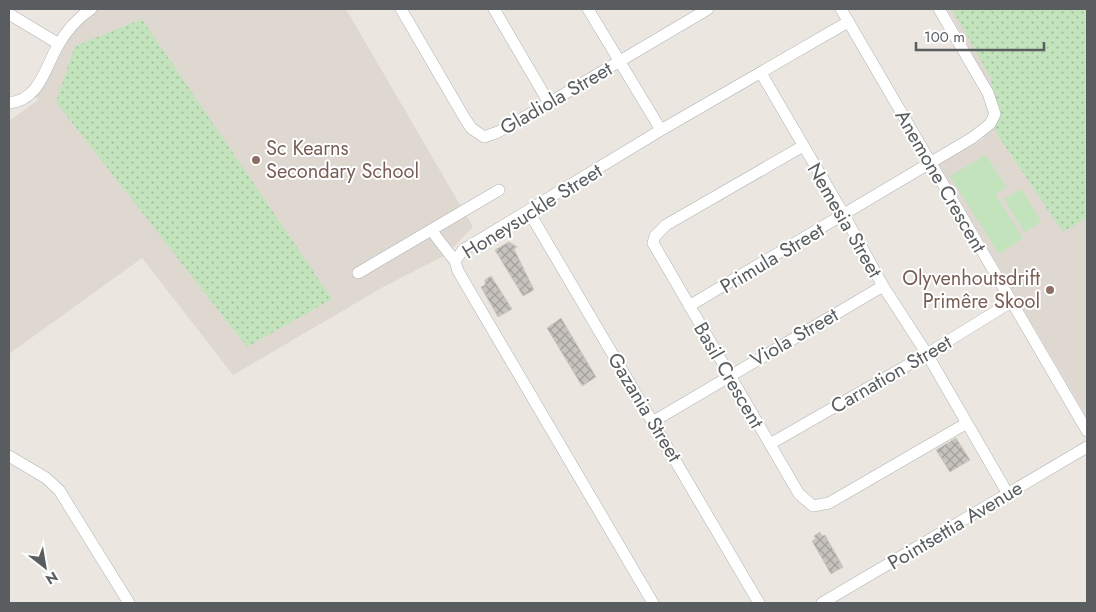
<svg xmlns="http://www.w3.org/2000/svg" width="1096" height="612" viewBox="0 0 1096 612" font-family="Jost,sans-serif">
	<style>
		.education { fill: #ded8d1 }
		.green { fill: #c2e3bc }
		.park { fill: url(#park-dots) }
		.building { fill: url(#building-cross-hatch); stroke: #cfc8be }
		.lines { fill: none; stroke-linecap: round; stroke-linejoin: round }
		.minor-casing { stroke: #aeb2b5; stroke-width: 12 }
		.minor { stroke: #fff; stroke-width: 11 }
		.education-dot { fill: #8d6e63; stroke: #fff; stroke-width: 2 }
		.labels { text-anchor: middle; stroke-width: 4; stroke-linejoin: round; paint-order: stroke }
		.street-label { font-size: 20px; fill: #595d60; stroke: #fff }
		.education-label { font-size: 20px; fill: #785e54; stroke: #fff; text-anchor: start }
	</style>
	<defs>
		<pattern id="park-dots" width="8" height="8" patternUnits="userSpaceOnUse" patternTransform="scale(1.25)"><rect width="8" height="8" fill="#c2e3bc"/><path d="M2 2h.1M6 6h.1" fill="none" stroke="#a1bb9c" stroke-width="1.8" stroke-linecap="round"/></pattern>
		<pattern id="building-cross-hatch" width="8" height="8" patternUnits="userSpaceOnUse" patternTransform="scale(1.25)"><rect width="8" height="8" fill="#c6c2bd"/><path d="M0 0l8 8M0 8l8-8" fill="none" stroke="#a4a19d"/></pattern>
	</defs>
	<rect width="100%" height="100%" fill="#ebe7e0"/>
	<!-- education -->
	<path class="education" d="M91,9h255l127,218 -27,28 -61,31 -152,89 -91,-117 -133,96v-233l29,-21 -5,-8 25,-50z
		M947,9h140v409l-149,-255 45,-24 10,-37 -24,-54z"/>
	<!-- green -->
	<path class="green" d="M986,155l20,32 -11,7 28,44 -24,16 -49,-78z
		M1022,189l19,33 -17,10 -20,-33z"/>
	<!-- park -->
	<path class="park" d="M952,9h135v209l-24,14 -68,-101 -4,-53z
		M142,19l190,280 -85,48 -191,-245 19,-56z"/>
	<!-- building -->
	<path class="building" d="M509,242l8,5 -3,2 20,41 -11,6 -28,-46z
		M491,276l21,33 -14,8 -17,-30 4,-2v-5z
		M561,318l35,59 -14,9 -35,-58z
		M956,438l14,22 -20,12 -14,-22z
		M820,532l2,4 3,-1 18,32 -12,7 -19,-33 4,-2 -2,-3z"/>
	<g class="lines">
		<!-- minor casing -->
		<g class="minor-casing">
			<path id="minor" d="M401,9l63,108 7,11 13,9 14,-5 51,-29 159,-94
				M494,9l55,94
				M588,9l73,121
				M841,9l246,422
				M9,14l50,30
				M761,73l83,142 39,71 44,68 81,140
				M9,103c30,-3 36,-34 48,-56 9,-16 19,-28 34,-38
				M803,146l-137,79 -11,11 -2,7 146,251 14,12 16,-3 138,-80
				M529,212l230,391
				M431,230l24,31
				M358,273l141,-83
				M689,306l283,-168 18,-14 5,-10 -7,-21 -49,-84
				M654,421l229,-135
				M770,444l157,-90 84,-52
				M9,456l37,22 13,12 70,113
				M653,603l-195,-332 -3,-10 8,-11 198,-120 187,-108
				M822,603l265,-156"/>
		</g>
		<!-- minor -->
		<use href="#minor" class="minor"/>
	</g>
	<!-- markers -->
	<g class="education-dot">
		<circle cx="256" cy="160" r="5"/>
		<circle cx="1050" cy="290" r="5"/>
	</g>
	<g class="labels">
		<!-- street labels -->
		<g class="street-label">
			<text transform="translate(556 98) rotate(-30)" y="7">Gladiola Street</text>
			<text transform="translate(941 181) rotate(60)" y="7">Anemone Crescent</text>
			<text transform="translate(532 211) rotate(-32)" y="7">Honeysuckle Street</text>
			<text transform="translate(845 220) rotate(60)" y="7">Nemesia Street</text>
			<text transform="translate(772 258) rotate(-31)" y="7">Primula Street</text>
			<text transform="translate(794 337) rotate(-30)" y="7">Viola Street</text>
			<text transform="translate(891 374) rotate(-30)" y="7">Carnation Street</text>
			<text transform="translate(729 375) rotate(60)" y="7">Basil Crescent</text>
			<text transform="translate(645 407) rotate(59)" y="7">Gazania Street</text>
			<text transform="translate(955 525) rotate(-31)" y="7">Pointsettia Avenue</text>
		</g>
		<!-- education labels -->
		<g class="education-label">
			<text x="266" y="155">Sc Kearns<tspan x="266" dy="23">Secondary School</tspan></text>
			<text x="1040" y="285" text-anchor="end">Olyvenhoutsdrift<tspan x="1040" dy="23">Primêre Skool</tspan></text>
		</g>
	</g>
	<!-- border -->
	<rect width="1096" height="612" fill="none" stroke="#595d60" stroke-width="20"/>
	<!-- north arrow -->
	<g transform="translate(45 567) rotate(149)" stroke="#ffffff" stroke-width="4" paint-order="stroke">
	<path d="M0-4L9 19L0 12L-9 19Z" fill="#595d60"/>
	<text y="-8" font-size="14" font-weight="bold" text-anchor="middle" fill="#595d60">N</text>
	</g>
	<!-- scale -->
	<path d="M916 42v8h128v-8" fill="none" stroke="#595d60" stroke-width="2.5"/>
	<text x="924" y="42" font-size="15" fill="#595d60" stroke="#ffffff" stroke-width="4" paint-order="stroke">100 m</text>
</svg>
